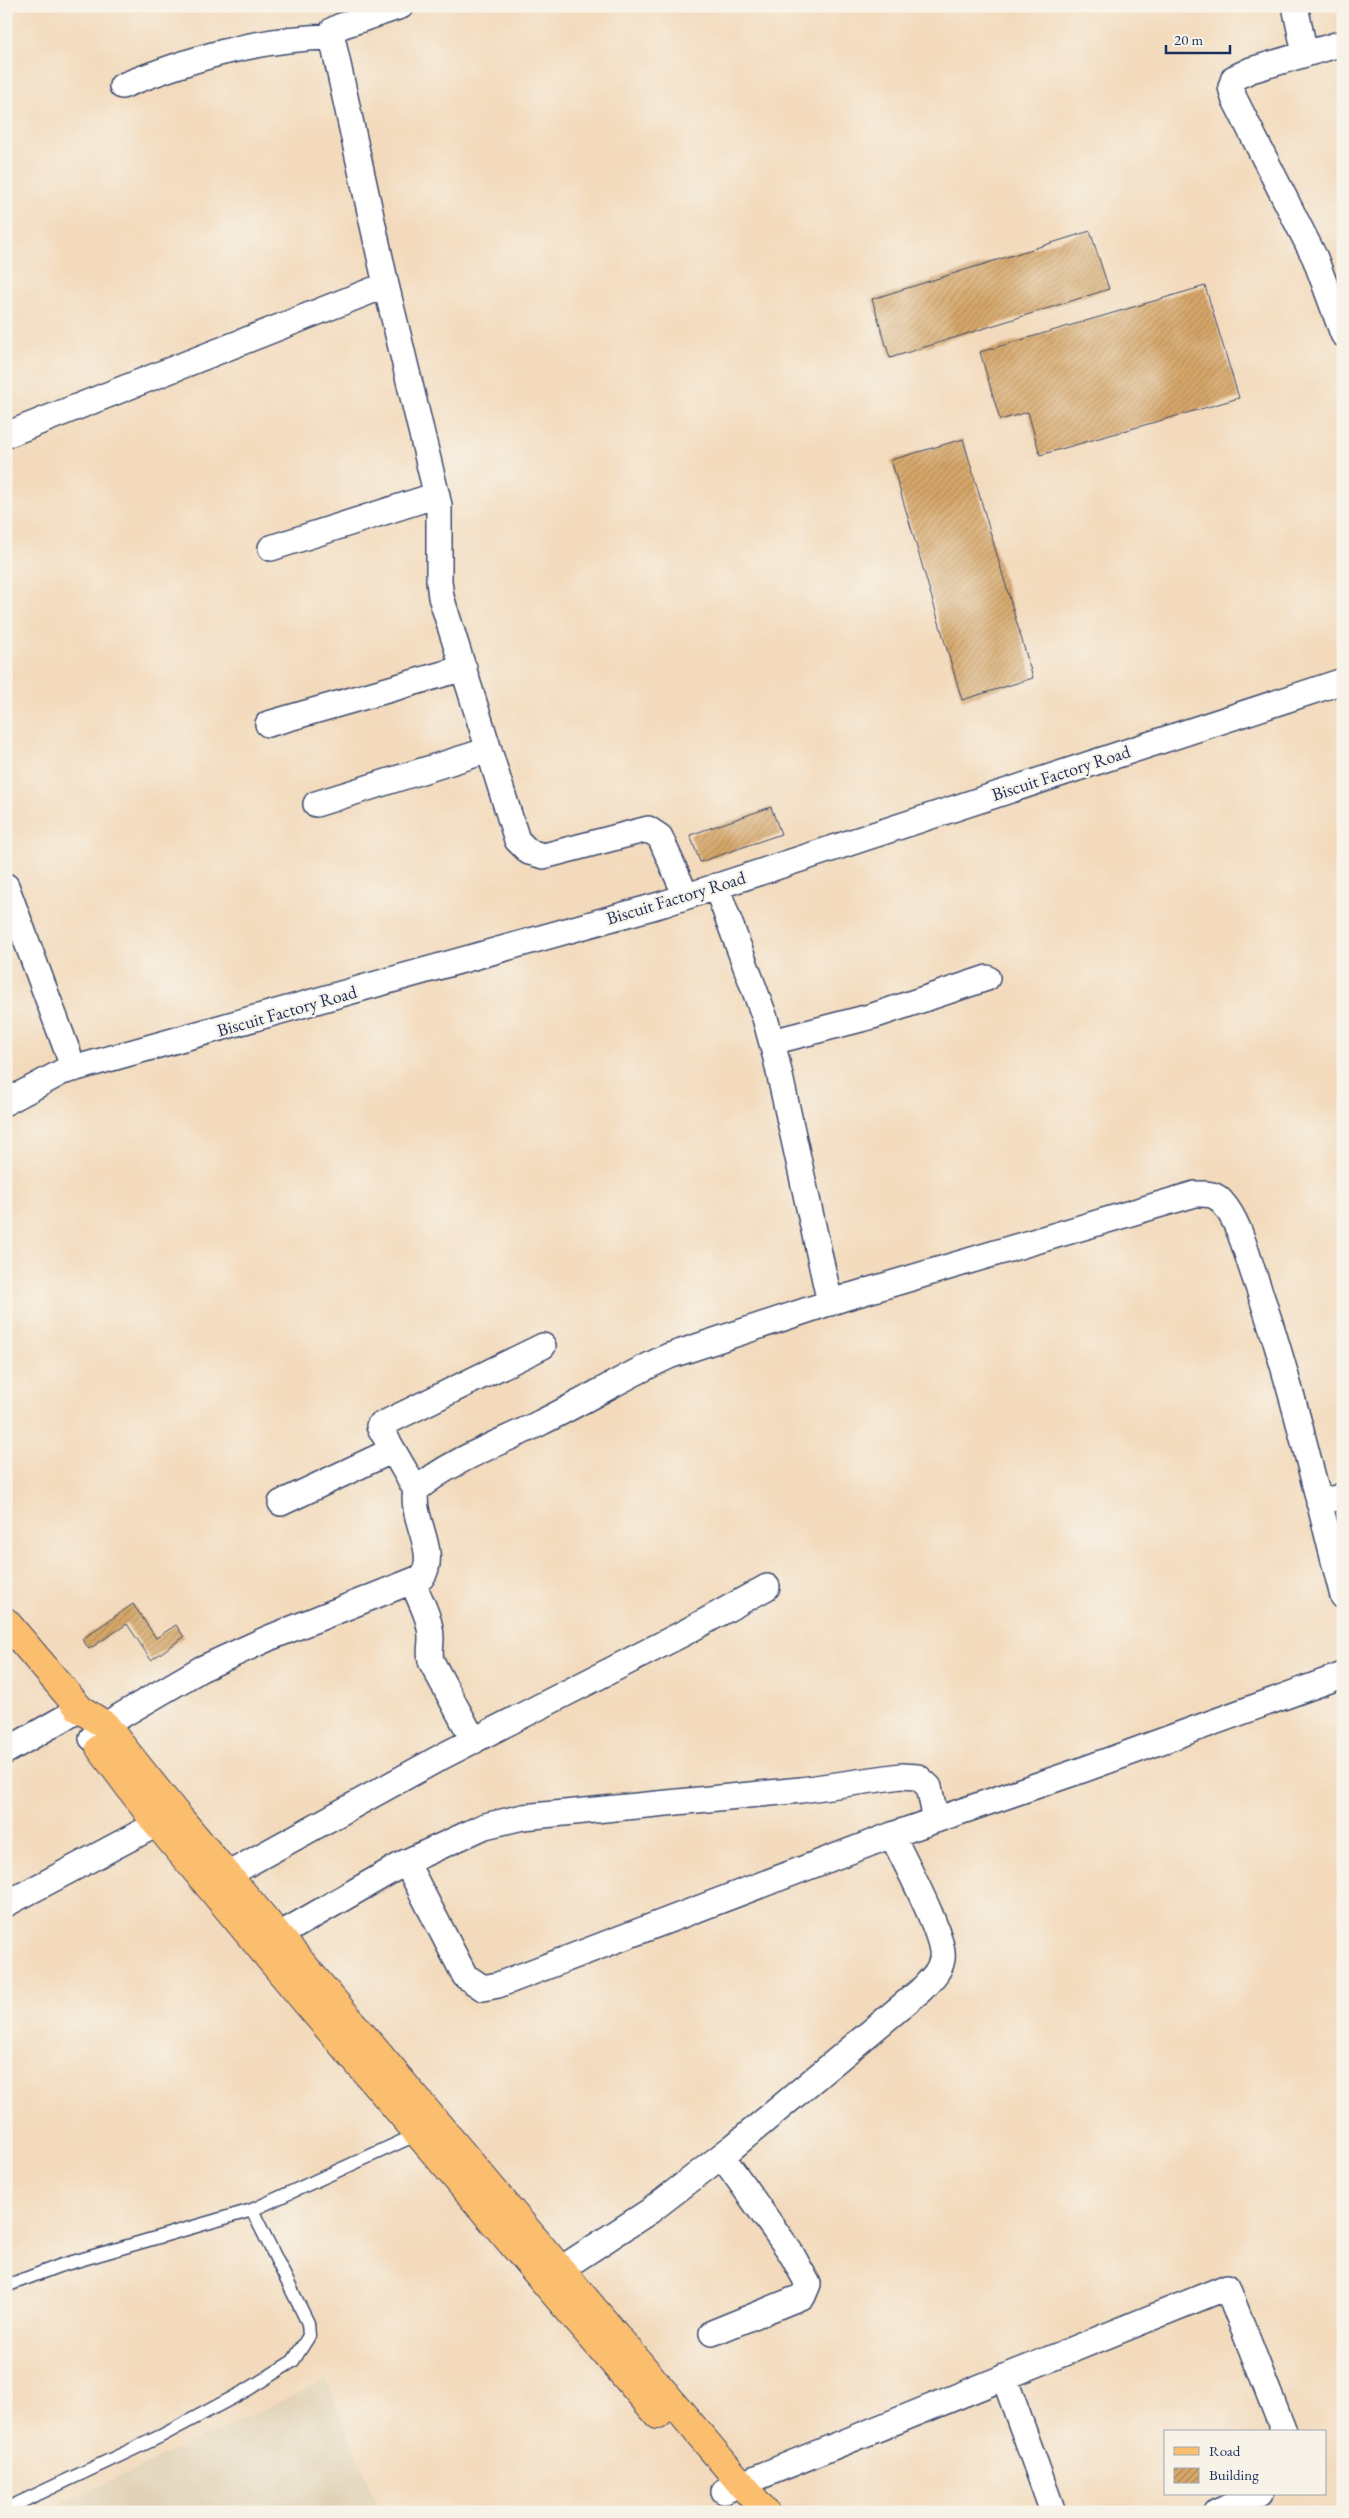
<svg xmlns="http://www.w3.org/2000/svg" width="1349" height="2518" viewBox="0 0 1349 2518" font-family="'EB Garamond',serif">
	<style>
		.built { fill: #e1d2b6 }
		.building { fill: url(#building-hatch) }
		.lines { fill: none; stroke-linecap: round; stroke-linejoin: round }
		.lane-casing { stroke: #3b496c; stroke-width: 15 }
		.street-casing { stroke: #3b496c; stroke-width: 28 }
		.primary-casing { stroke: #3b496c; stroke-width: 30 }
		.lane { stroke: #fff; stroke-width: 12 }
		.street { stroke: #fff; stroke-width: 25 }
		.primary { stroke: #fbbd6e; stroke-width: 28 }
		.labels { text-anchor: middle; stroke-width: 4.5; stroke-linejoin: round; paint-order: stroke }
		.street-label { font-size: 18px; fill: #1b2f5e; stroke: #f7f3e8 }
	</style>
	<defs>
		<pattern id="building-hatch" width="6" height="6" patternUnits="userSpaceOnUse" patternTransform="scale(1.25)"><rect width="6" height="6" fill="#d7a769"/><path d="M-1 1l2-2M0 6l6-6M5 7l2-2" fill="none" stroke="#ae885a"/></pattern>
	</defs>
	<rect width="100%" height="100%" fill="#f7f3e8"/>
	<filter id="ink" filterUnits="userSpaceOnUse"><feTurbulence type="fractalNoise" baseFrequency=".02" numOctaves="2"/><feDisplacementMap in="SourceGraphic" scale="10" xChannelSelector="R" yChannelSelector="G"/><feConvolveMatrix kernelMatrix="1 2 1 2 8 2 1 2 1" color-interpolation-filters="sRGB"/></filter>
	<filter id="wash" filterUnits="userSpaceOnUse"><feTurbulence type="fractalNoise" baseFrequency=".0096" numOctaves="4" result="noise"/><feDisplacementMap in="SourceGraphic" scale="20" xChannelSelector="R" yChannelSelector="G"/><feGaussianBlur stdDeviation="1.12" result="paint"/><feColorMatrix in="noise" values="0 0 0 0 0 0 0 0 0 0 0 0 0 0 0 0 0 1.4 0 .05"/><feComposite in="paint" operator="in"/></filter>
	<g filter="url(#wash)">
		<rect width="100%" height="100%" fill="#f3dabc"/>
		<!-- built -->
		<path class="built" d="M326,2380l54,132h-336z"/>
		<g id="blocks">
			<!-- building -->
			<path class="building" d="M1090,231l19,58 -219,69 -18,-59z
				M1205,286l34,112 -199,57 -12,-43 -28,8 -20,-68z
				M963,439l70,239 -71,22 -71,-240z
				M771,807l10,27 -81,28 -10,-27z
				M133,1604l23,34 20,-13 8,12 -33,23 -24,-36 -38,25 -7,-10z"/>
		</g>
	</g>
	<g filter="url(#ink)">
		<use href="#blocks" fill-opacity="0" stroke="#3b496c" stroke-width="1"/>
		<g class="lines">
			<!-- lane casing -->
			<g class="lane-casing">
				<path id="lane" d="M6,2286l53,-20 193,-56 168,-77
					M6,2509l155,-73 86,-46 46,-29 16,-25 -1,-13 -56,-113"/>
			</g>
			<!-- street casing -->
			<g class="street-casing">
				<path id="street" d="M401,6l-60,20 -8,4 -1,7 54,248 53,220v76l2,16 76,243 12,12 15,4 104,-27 12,8 26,59
					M1295,6l10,48
					M1343,43l-92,27 -17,8 -3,9 3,11 81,160 28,76
					M122,86c68,-27 136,-48 210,-49
					M6,435l380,-150
					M271,548l166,-53
					M268,724l196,-56
					M316,804l173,-54
					M6,886l68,183
					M716,886l49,132 11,40 54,245
					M772,1042l101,-26 114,-38
					M6,1102l56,-30 601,-168 680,-223
					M416,1490l-37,-64 164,-80
					M281,1503l112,-53
					M1319,1503l24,-7
					M412,1581c7,17 19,38 19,57 0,8 -2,14 0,23l43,80
					M92,1738l13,-13 96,-56 68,-31 153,-61c17,-25 -12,-58 -6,-87 33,-29 84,-47 124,-67 43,-21 85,-47 129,-67l178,-59 348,-103c11,0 20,-1 27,8 17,19 24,50 32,73 37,104 61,213 89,321
					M6,1751l74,-42
					M406,1862l79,-36 38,-9 278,-27 100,-14 17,1 11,10 7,33
					M211,1884l232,-128 241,-123 83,-46
					M6,1904l168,-89
					M262,1945l144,-83 59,114 18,12 15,-3 394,-150 193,-66 258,-94
					M544,2280l106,-69 83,-64 188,-157c9,-10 19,-18 21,-31 4,-23 -39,-100 -50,-124
					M712,2333l91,-37 5,-12 -17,-31 -69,-97
					M1004,2377l49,135
					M724,2491l503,-204 57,145
					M1216,2512l44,-18"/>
			</g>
			<!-- primary casing -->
			<g class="primary-casing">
				<path id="primary" d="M6,1622l74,87 25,16 71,89 589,698
					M100,1748l57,76 148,177 353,414"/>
			</g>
			<!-- lane -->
			<use href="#lane" class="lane"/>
			<!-- street -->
			<use href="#street" class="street"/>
			<!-- primary -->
			<use href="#primary" class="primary"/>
		</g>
	</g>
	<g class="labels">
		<!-- street labels -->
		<g class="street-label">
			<text transform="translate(1061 773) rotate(-18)" y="6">Biscuit Factory Road</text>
			<text transform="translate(676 898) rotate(-17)" y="6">Biscuit Factory Road</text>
			<text transform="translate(287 1011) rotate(-16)" y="6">Biscuit Factory Road</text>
		</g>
	</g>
	<!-- margin -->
	<rect width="1349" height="2518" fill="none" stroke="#f7f3e8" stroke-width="25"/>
	<!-- legend -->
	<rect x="1164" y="2430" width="162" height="65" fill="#f7f3e8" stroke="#9fa5b1"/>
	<rect x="1174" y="2447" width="25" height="8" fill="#fbbd6e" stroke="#9fa5b1"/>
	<text x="1209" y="2456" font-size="15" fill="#1b2f5e">Road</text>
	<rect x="1174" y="2468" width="25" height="15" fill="url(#building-hatch)" stroke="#9fa5b1"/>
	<text x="1209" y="2480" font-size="15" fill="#1b2f5e">Building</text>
	<!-- scale -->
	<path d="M1166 45v8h64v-8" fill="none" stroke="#1b2f5e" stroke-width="2.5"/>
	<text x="1174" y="45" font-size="15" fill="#1b2f5e" stroke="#f7f3e8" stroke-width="4" paint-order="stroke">20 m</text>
</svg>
